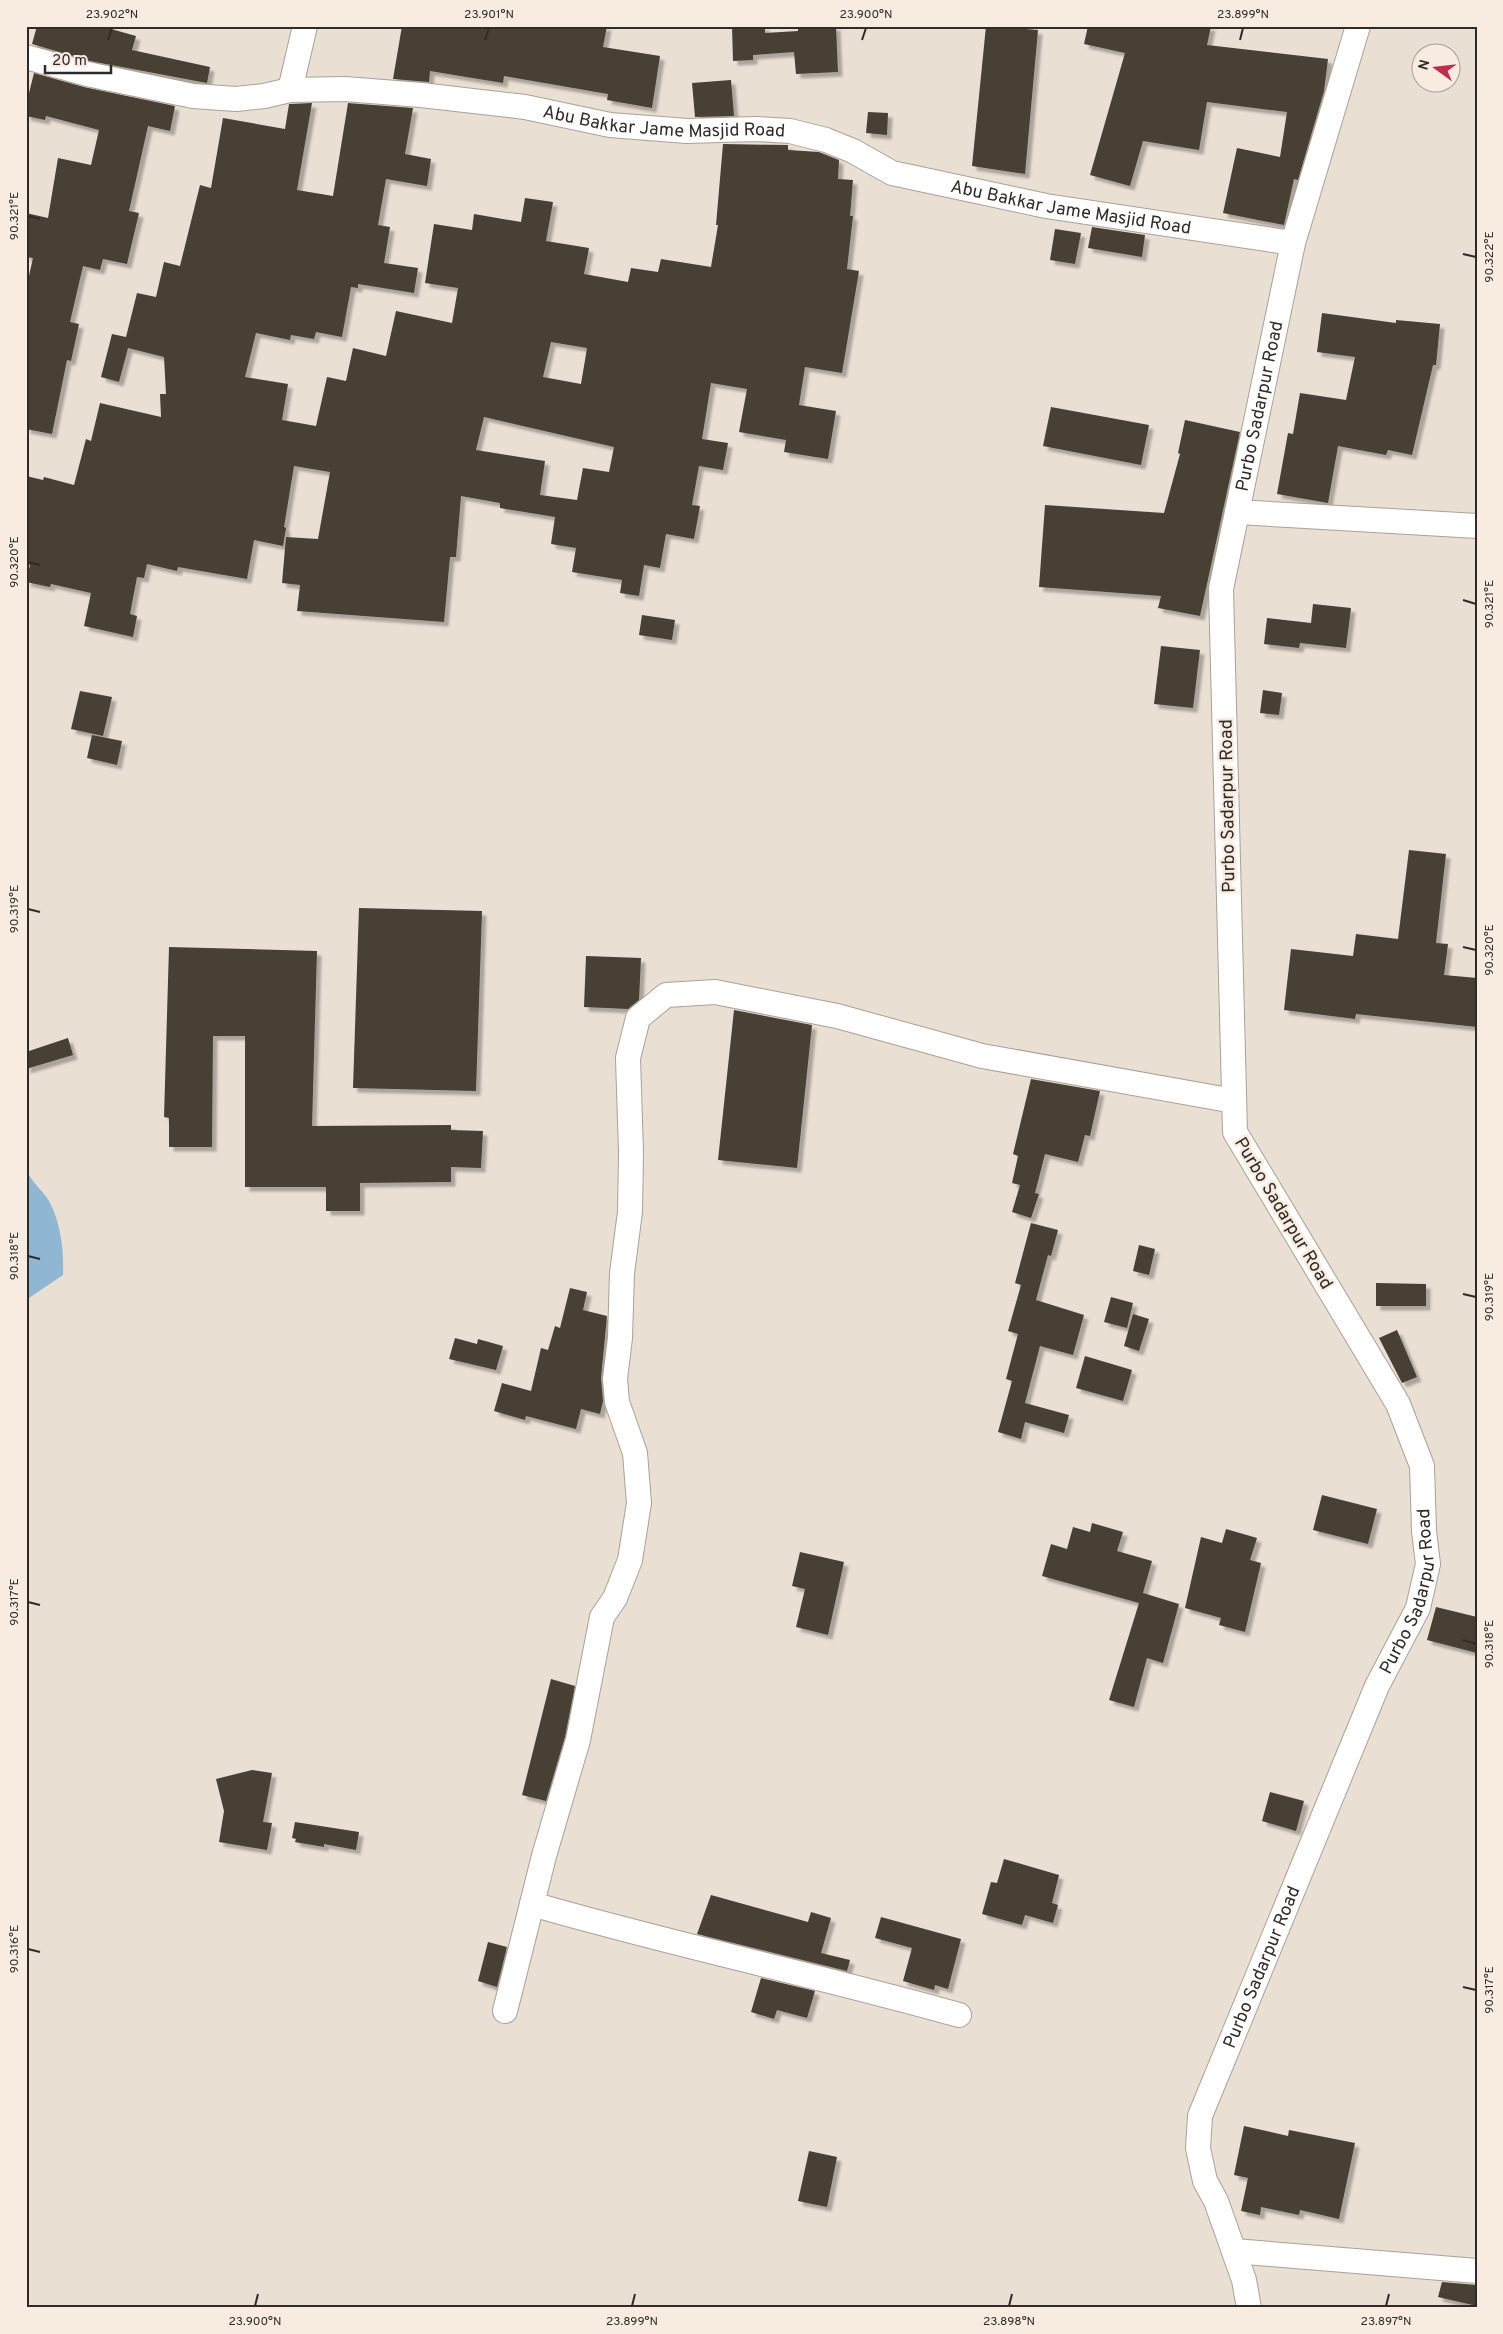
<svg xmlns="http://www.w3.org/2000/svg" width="1503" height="2334" viewBox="0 0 1503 2334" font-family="Overpass,sans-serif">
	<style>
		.water { fill: #8fb7d3 }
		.building { fill: #483f34; fill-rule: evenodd; filter: url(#shadow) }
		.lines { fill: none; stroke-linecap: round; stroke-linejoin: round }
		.street-casing { stroke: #aba195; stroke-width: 26 }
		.street { stroke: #fff; stroke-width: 24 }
		.ticks { fill: none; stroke: #302b27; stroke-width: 2 }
		.labels { text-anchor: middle; stroke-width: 5; stroke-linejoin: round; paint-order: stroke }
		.street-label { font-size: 18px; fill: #302b27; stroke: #f8ece0 }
		.neatline { fill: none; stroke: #302b27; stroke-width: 2 }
		.ticks-label { font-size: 12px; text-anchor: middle; fill: #302b27 }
	</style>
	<defs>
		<filter id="shadow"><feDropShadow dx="4.5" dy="4.5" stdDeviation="1" flood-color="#0004"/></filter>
	</defs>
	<rect width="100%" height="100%" fill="#eadfd3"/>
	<!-- water -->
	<path class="water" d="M26,1169c7,16 16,20 23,32 12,22 15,50 14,74l-37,25z"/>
	<!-- building -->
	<path class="building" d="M37,26h75l-1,3 25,7 -4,14 78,17 -3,16 -117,-22 -58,-17z
		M402,26h205l-4,21 57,9 -8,52 -45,-8 1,-6 -104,-18 -1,7 -73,-12 -1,11 -36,-3z
		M732,26h33v7l33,-2v-5h38l2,46 -42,2 -2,-22 -41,3v5l-20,1z
		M986,26l52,4 -13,144 -53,-8z
		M1088,26h123l-4,19 121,14 -4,32 -26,89 -4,-1 -10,46 -61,-12 14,-65 43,9 7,-45 -80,-10 -8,48 -56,-9 -13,45 -40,-11 35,-122 -41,-9z
		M34,73l50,14 91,19 -5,25 -22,-5 -19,85 10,2 -12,51 -24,-5 -3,11 -17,-4 -13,56 9,2 -8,37 -4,-1 -15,74 -26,-5v-140l7,-31 -7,-1v-44l22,5 10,-60 33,7 8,-35 -53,-14 -1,4 -19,-4v-23h3z
		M731,80l3,36 -39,1 -3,-34z
		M312,103l-15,87 36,6 15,-93 65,5 -8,46 26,5 -4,27 -41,-7 -8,46 12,2 -6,36 34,5 -4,25 -56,-9v4l-7,-1 -9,50 -26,-5 -2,7 -23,-4 -1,5 -34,-7 -11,44 43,7 -6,36 34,6 11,-49 19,4 7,-33 33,8 10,-45 56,12 6,-35 -33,-5 9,-59 38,6 2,-16 47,8 4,-24 28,4 -7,39 43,7 -5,26 44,8 3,-14 27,4 3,-13 50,8 7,-42h-2l7,-81 65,1v5l31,2 20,8 -1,19 15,1 -3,36h3l-6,53 12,2 -17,102 -37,-6 -6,38 37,6 -8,48 -44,-7 2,-12 -47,-8 8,-43 -36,-6 -9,56 26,4 -5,27 -24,-4 -7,39 8,1 -6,33 -28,-5 -6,34 -16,-3 -5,31 -19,-3 2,-13 -50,-8 4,-24 -25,-4 4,-27 -55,-9v-5l-39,-7 -5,61h-6l-6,65 -147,-11 3,-26 -18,-2 4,-46 32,2 12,-67 -36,-6 -10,61 2,1 -3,18 -29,-6 -7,39 -69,-12 -1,4 -30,-7 -3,14 -7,-1 -7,37 7,2 -4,21 -49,-11 7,-33 -40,-9 -1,3 -24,-5 4,-17 -4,-1v-88l17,4 1,-3 30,8 12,-46 5,2 9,-38 61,14 -1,-23h6l-2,-37 -36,-9 -9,34 -18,-5 11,-43 14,3 11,-44 19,4 8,-35 16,4 20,-81 11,3 12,-70 62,11 4,-25zM551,342l36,6 -6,36 -38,-7zM484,417l130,30 -5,25 -26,-4 -6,32 -37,-5 5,-34 -69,-11z
		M868,112l20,1 -1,22 -21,-2z
		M1092,227l53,8 -3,22 -54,-9z
		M1055,229l26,4 -6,31 -25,-4z
		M1322,313l74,10v-3l44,4 -4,41h-3l-21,90 -24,-5 -2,5 -48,-9 -10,57 -51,-9 11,-61 5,1 7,-41 46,7 9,-43 -38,-5z
		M1051,407l98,18 -8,40 -98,-19z
		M1185,420l55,12 -40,184 -42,-8 3,-12 -122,-9 6,-82 119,8 16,-59 -2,-1z
		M1313,604l38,4 -5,40 -46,-5 -1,5 -35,-4 3,-26 44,5z
		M642,615l33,5 -3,20 -33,-5z
		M1161,646l39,4 -7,58 -39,-4z
		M1263,690l19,3 -3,22 -19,-2z
		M80,691l32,6 -9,39 -32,-7z
		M92,735l30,6 -5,24 -30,-7z
		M1409,850l37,4 -10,89 12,1 -4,31 33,3v49l-121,-13 -1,5 -71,-9 7,-61 62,7 3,-22 42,5z
		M359,908l123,3 -6,180 -123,-3z
		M169,947l148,4 -5,175 139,-1v5l32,1 -2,37 -30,-1v15l-91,1v28h-34v-24h-81v-151h-32l-1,111h-43v-29l-5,-1z
		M586,956l55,2 -2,42 -11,9 -44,-2z
		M734,1010l78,15 -15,143 -79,-8z
		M68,1038l5,17 -47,14v-17z
		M1031,1079l69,12 -10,45 -5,-1 -7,27 -33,-8 -10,39 4,1 -8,24 -19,-6 8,-27 -8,-2 6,-27 -5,-2z
		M1031,1223l27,7 -7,26 -3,-1 -12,45 48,15 -11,40 -33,-9 -15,57 44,12 -5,18 -39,-11 -4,17 -23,-7 14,-51 -6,-2 12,-45 -10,-3 13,-46 -6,-2z
		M1139,1245l16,4 -6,26 -16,-4z
		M1376,1283l50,1v22h-50z
		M570,1288l17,4 -4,18 24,6 -6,62 2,23 -3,13 -19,-5 -5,20 -50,-13 -1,4 -31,-9 8,-28 29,8 10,-43 7,2 7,-24 5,2z
		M1111,1297l22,6 -6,25 -23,-6z
		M1133,1314l16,5 -10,32 -15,-5z
		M1397,1330l20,47 -15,6 -23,-45z
		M455,1338l22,6 1,-5 25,7 -7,24 -47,-11z
		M1085,1356l47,14 -9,31 -47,-13z
		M1322,1495l55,14 -9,35 -55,-14z
		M1092,1523l31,9 -6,19 35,10 -9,32 36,11 -16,59 -16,-5 -13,49 -25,-7 30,-97 -97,-27 9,-32 16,5 6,-22 17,5z
		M1226,1529l31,9 -7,22 11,3 -16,69 -26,-7 2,-7 -36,-10 16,-71 21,6z
		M800,1552l44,10 -16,73 -32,-8 9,-38 -13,-3z
		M1436,1607l41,10v36l-50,-13z
		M551,1679l24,7 -10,51 -19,64 -24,-6z
		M252,1770l20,3 -9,49 9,1 -5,27 -48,-8 5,-31 -8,-32z
		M1270,1792l34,9 -8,30 -34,-10z
		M295,1822l64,10 -3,18 -32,-6v3l-29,-5 1,-3 -4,-1z
		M1004,1859l55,16 -7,28 6,2 -5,18 -28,-8 -3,10 -40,-11 9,-32 6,1z
		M711,1895l97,27 3,-10 20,6 -10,35 29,7 -3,11 -150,-37z
		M881,1917l80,22 -13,50 -13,-4 -1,5 -31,-9 9,-33 -37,-10z
		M488,1942l19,5 -10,40 -19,-6z
		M761,1978l54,13 -8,27 -30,-8 -3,9 -23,-7z
		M1244,2126l44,10 1,-6 66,13 -16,76 -39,-9 -1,5 -38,-8 -1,8 -19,-4 7,-33 -14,-3z
		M809,2151l28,6 -10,50 -29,-6z
		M1442,2282l35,3v21l-39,-9z"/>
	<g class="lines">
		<!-- street casing -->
		<g class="street-casing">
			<g id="street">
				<path id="s1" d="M26,57l61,17 106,22 43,3 28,-3 26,-6 55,-1 76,6 104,12 85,18 77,6 69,-2 34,2 36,9 27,11 39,22 154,33 247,37"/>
				<path d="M290,90l15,-64"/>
				<path d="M1237,512l240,14"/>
				<path d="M532,1904c141,41 285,71 427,111"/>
				<path d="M505,2011l39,-155 34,-116 24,-123 13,-19 15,-38 9,-57 -4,-50 -18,-51 -2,-23 5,-41 2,-65 8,-61 1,-60 -3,-94 10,-40 28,-23 49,-3 122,24 145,40 252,45"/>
				<path d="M1234,2251l243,20"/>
				<path id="s2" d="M1249,2308l-5,-28 -28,-79 -11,-20 -7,-33 2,-32 177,-430 41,-78 10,-44 -4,-33 -2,-65 -24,-62 -163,-272 -14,-543 72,-346 65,-217"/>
			</g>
		</g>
		<!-- street -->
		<use href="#street" class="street"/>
	</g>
	<!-- ticks -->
	<path class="ticks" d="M108,40l4,-12M485,40l4,-12M862,40l4,-12M1240,40l3,-12M28,216l12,3M1463,254l13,3M28,562l12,3M1463,600l13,4M28,909l12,3M1463,947l13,3M28,1256l12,3M1463,1294l13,3M28,1602l12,3M1463,1640l13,4M28,1949l12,3M1463,1987l13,3M255,2306l3,-12M632,2306l3,-12M1009,2306l3,-12M1386,2306l3,-12"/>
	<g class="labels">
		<!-- street labels -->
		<g class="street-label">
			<text dy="6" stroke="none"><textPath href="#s1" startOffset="646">Abu Bakkar Jame Masjid Road</textPath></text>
			<text dy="6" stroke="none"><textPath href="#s1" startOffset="1066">Abu Bakkar Jame Masjid Road</textPath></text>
			<text dy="6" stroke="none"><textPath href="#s2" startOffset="2011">Purbo Sadarpur Road</textPath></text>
			<text transform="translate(1227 806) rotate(-91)" y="6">Purbo Sadarpur Road</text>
			<text transform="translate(1284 1213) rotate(59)" y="6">Purbo Sadarpur Road</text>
			<text dy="6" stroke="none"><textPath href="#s2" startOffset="768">Purbo Sadarpur Road</textPath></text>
			<text dy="6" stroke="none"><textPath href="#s2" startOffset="362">Purbo Sadarpur Road</textPath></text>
		</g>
	</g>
	<!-- border -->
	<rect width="1503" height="2334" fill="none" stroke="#f8ece0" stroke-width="55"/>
	<!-- north arrow -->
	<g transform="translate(1436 68) rotate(285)"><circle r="24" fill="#f8ece0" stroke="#a89f96"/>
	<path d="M0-4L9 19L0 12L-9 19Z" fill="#bf2e4c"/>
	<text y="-8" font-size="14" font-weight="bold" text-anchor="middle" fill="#302b27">N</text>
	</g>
	<!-- scale -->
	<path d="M45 65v8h66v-8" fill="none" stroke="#302b27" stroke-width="2.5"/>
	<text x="52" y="65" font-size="15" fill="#302b27" stroke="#f8ece0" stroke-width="4" paint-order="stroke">20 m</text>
	<rect x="28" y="28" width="1448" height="2278" class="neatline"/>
	<g class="ticks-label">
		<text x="112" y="18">23.902°N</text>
		<text x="489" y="18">23.901°N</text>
		<text x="866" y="18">23.900°N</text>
		<text x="1243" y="18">23.899°N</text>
		<text transform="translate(14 216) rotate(-90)" y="4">90.321°E</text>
		<text transform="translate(1489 257) rotate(-90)" y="4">90.322°E</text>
		<text transform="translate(14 562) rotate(-90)" y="4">90.320°E</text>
		<text transform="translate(1489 604) rotate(-90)" y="4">90.321°E</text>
		<text transform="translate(14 909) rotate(-90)" y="4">90.319°E</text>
		<text transform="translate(1489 950) rotate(-90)" y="4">90.320°E</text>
		<text transform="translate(14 1256) rotate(-90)" y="4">90.318°E</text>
		<text transform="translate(1489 1297) rotate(-90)" y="4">90.319°E</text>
		<text transform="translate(14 1602) rotate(-90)" y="4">90.317°E</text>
		<text transform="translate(1489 1644) rotate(-90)" y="4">90.318°E</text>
		<text transform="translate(14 1949) rotate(-90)" y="4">90.316°E</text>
		<text transform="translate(1489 1990) rotate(-90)" y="4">90.317°E</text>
		<text x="255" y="2325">23.900°N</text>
		<text x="632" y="2325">23.899°N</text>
		<text x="1009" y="2325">23.898°N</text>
		<text x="1386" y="2325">23.897°N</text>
	</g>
</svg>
